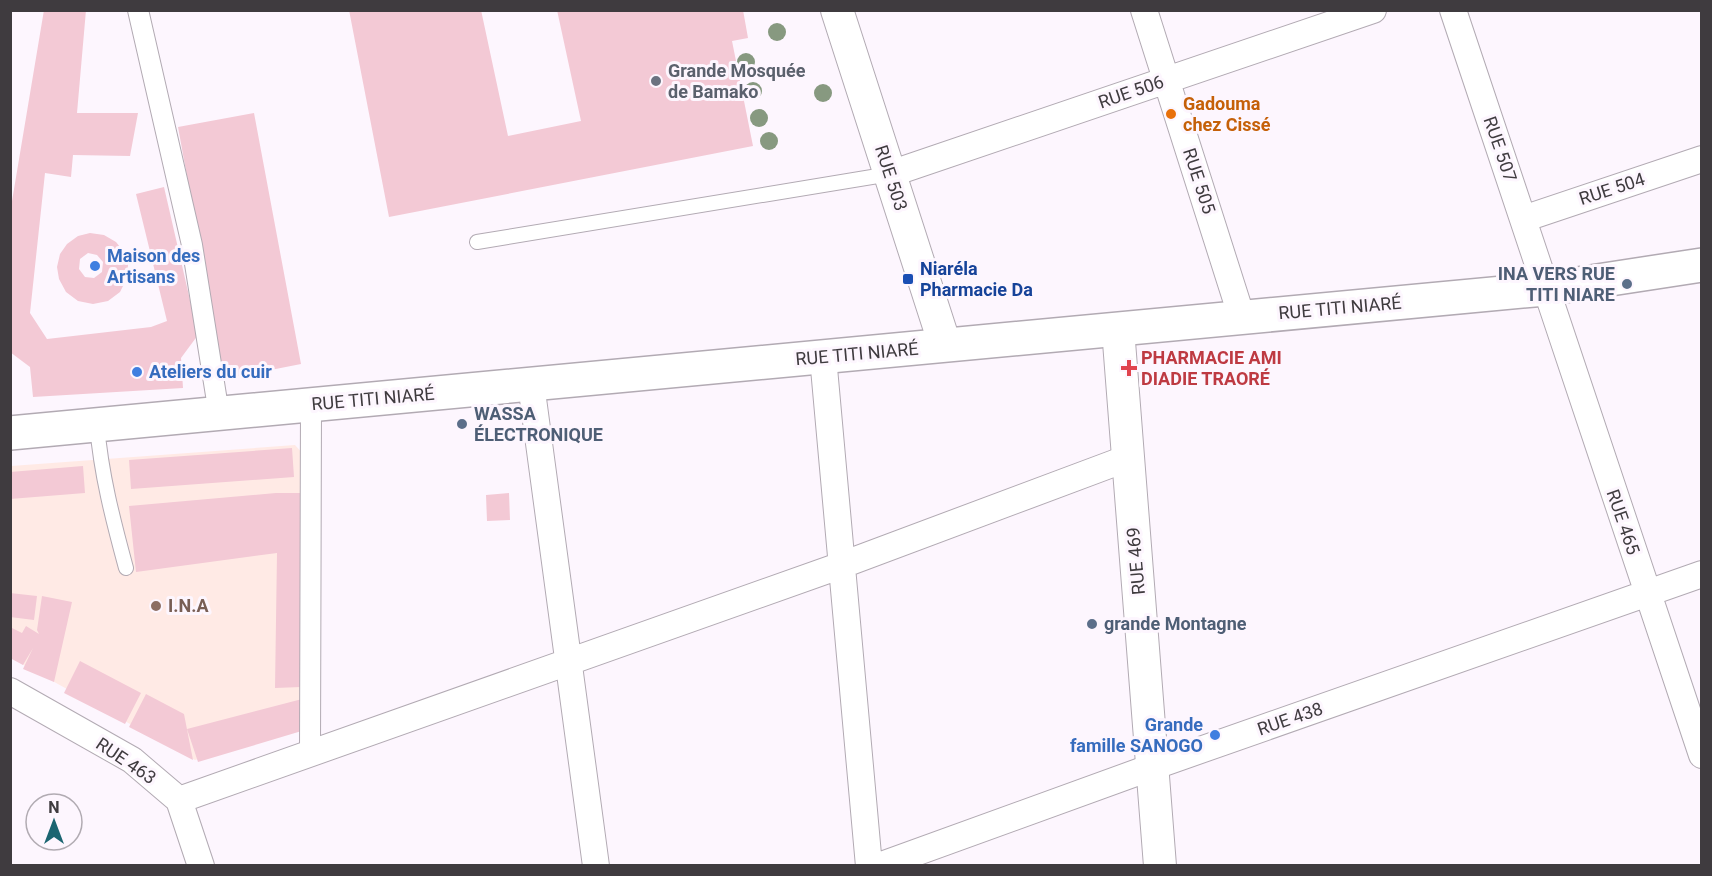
<svg xmlns="http://www.w3.org/2000/svg" width="1712" height="876" viewBox="0 0 1712 876" font-family="Roboto,sans-serif">
	<style>
		.education { fill: #ffeae5 }
		.building { fill: #f3c9d5; fill-rule: evenodd }
		.lines { fill: none; stroke-linecap: round; stroke-linejoin: round }
		.service-casing { stroke: #b2aab3; stroke-width: 16 }
		.pedestrian-casing { stroke: #b2aab3; stroke-width: 22 }
		.minor-casing { stroke: #b2aab3; stroke-width: 28 }
		.tertiary-casing { stroke: #b2aab3; stroke-width: 34 }
		.secondary-casing { stroke: #b2aab3; stroke-width: 36 }
		.service { stroke: #fff; stroke-width: 14 }
		.pedestrian { stroke: #fff; stroke-width: 20 }
		.minor { stroke: #fff; stroke-width: 26 }
		.tertiary { stroke: #fff; stroke-width: 32 }
		.secondary { stroke: #fff; stroke-width: 33 }
		.tree { fill: #879980 }
		.worship-dot { fill: #6b7280; stroke: #fdf6fe; stroke-width: 2 }
		.food-dot { fill: #e8710a; stroke: #fdf6fe; stroke-width: 2 }
		.shop-dot { fill: #3f7fe0; stroke: #fdf6fe; stroke-width: 2 }
		.transit-dot { fill: #1a4fb4; stroke: #fdf6fe; stroke-width: 2 }
		.service-dot { fill: #5c6f8a; stroke: #fdf6fe; stroke-width: 2 }
		.health-dot { fill: #e0444e; stroke: #fdf6fe; stroke-width: 2 }
		.education-dot { fill: #8d6e63; stroke: #fdf6fe; stroke-width: 2 }
		.labels { text-anchor: middle; stroke-width: 6; stroke-linejoin: round; paint-order: stroke }
		.worship-label { font-size: 18px; font-weight: bold; fill: #5b616d; stroke: #fdf6fe; text-anchor: start }
		.street-label { font-size: 18px; fill: #3f3b3f; stroke: #fdf6fe }
		.food-label { font-size: 18px; font-weight: bold; fill: #c56008; stroke: #fdf6fe; text-anchor: start }
		.shop-label { font-size: 18px; font-weight: bold; fill: #366cbe; stroke: #fdf6fe; text-anchor: start }
		.transit-label { font-size: 18px; font-weight: bold; fill: #164399; stroke: #fdf6fe; text-anchor: start }
		.service-label { font-size: 18px; font-weight: bold; fill: #4e5e75; stroke: #fdf6fe; text-anchor: start }
		.health-label { font-size: 18px; font-weight: bold; fill: #be3a42; stroke: #fdf6fe; text-anchor: start }
		.education-label { font-size: 18px; font-weight: bold; fill: #785e54; stroke: #fdf6fe; text-anchor: start }
	</style>
	<rect width="100%" height="100%" fill="#fdf6fe"/>
	<!-- education -->
	<path class="education" d="M295,445l9,10 -3,273 -106,32 -184,-102v-192z"/>
	<!-- building -->
	<path class="building" d="M44,10h42l-9,103h61l-8,43 -57,-1 -2,22 -26,-4 -15,140 17,26 104,-12 16,-6 -31,-127 28,-7 34,148 -17,23 2,30 -150,9 -3,-30 -20,-15v-139z
		M349,10h132l27,126 73,-15 -24,-111h186l5,28 -16,3 21,105 -364,71z
		M254,113l47,251 -77,15 -46,-252z
		M90,233l14,2 12,7 8,10 4,13 -1,13 -7,14 -12,9 -15,3 -15,-3 -12,-9 -7,-13 -2,-12 3,-13 7,-10 11,-8zM88,253l9,2 6,7 -1,10 -8,6 -9,-1 -6,-8 1,-10z
		M292,448l2,29 -163,12 -2,-29z
		M83,466l2,27 -75,6v-27z
		M276,493h25v194l-26,1 2,-135 -141,19 -7,-66z
		M509,493l1,27 -23,1 -1,-26z
		M10,593l27,3 -3,24 -24,-3z
		M42,596l30,6 -18,80 -31,-13 10,-21 -10,17 -13,-7v-31l12,6 4,-7 13,8 -2,-4z
		M80,661l61,32 -16,31 -61,-31z
		M146,694l38,20 9,46 -64,-33z
		M306,698l-1,32 -107,32 -11,-33z"/>
	<g class="lines">
		<!-- service casing -->
		<g class="service-casing">
			<path id="service" d="M477,242l413,-68
				M97,425c4,49 16,95 29,143"/>
		</g>
		<!-- pedestrian casing -->
		<g class="pedestrian-casing">
			<path id="pedestrian" d="M138,10l54,235 27,169
				M310,753l1,-348"/>
		</g>
		<!-- minor casing -->
		<g class="minor-casing">
			<path id="minor" d="M1144,10l98,308
				M1453,10l249,745
				M890,174l483,-164
				M1523,219l179,-60
				M823,357l46,509
				M531,384l65,482
				M10,691l122,69 47,40 22,66
				M179,800l663,-235 286,-107
				M879,866l273,-99 550,-193"/>
		</g>
		<!-- tertiary casing -->
		<g class="tertiary-casing">
			<path id="tertiary" d="M837,10l108,335
				M1118,329l42,537"/>
		</g>
		<!-- secondary casing -->
		<g class="secondary-casing">
			<path id="secondary" d="M10,433l1535,-144 157,-24"/>
		</g>
		<!-- service -->
		<use href="#service" class="service"/>
		<!-- pedestrian -->
		<use href="#pedestrian" class="pedestrian"/>
		<!-- minor -->
		<use href="#minor" class="minor"/>
		<!-- tertiary -->
		<use href="#tertiary" class="tertiary"/>
		<!-- secondary -->
		<use href="#secondary" class="secondary"/>
	</g>
	<!-- trees -->
	<g class="tree">
		<circle cx="777" cy="32" r="9"/>
		<circle cx="746" cy="62" r="9"/>
		<circle cx="753" cy="91" r="9"/>
		<circle cx="823" cy="93" r="9"/>
		<circle cx="759" cy="118" r="9"/>
		<circle cx="769" cy="141" r="9"/>
	</g>
	<!-- markers -->
	<circle class="worship-dot" cx="656" cy="81" r="6"/>
	<circle class="food-dot" cx="1171" cy="114" r="6"/>
	<g class="shop-dot">
		<circle cx="95" cy="266" r="6"/>
		<circle cx="137" cy="372" r="6"/>
		<circle cx="1215" cy="735" r="6"/>
	</g>
	<rect class="transit-dot" x="902" y="273" width="12" height="12" rx="3"/>
	<g class="service-dot">
		<circle cx="1627" cy="284" r="6"/>
		<circle cx="462" cy="424" r="6"/>
		<circle cx="1092" cy="624" r="6"/>
	</g>
	<path class="health-dot" d="M1126 359h6v6h6v6h-6v6h-6v-6h-6v-6h6z"/>
	<circle class="education-dot" cx="156" cy="606" r="6"/>
	<g class="labels">
		<!-- worship labels -->
		<g class="worship-label">
			<text x="668" y="77">Grande Mosquée<tspan x="668" dy="21">de Bamako</tspan></text>
		</g>
		<!-- street labels -->
		<g class="street-label">
			<text transform="translate(1131 92) rotate(-19)" y="6">RUE 506</text>
			<text transform="translate(1500 149) rotate(71)" y="6">RUE 507</text>
			<text transform="translate(891 178) rotate(72)" y="6">RUE 503</text>
			<text transform="translate(1199 181) rotate(72)" y="6">RUE 505</text>
			<text transform="translate(1612 189) rotate(-18)" y="6">RUE 504</text>
			<text transform="translate(1340 308) rotate(-5)" y="6">RUE TITI NIARÉ</text>
			<text transform="translate(857 354) rotate(-5)" y="6">RUE TITI NIARÉ</text>
			<text transform="translate(373 399) rotate(-5)" y="6">RUE TITI NIARÉ</text>
			<text transform="translate(1623 522) rotate(71)" y="6">RUE 465</text>
			<text transform="translate(1136 561) rotate(-95)" y="6">RUE 469</text>
			<text transform="translate(1290 719) rotate(-19)" y="6">RUE 438</text>
			<text transform="translate(126 761) rotate(34)" y="6">RUE 463</text>
		</g>
		<!-- food labels -->
		<g class="food-label">
			<text x="1183" y="110">Gadouma<tspan x="1183" dy="21">chez Cissé</tspan></text>
		</g>
		<!-- shop labels -->
		<g class="shop-label">
			<text x="107" y="262">Maison des<tspan x="107" dy="21">Artisans</tspan></text>
			<text x="149" y="378">Ateliers du cuir</text>
			<text x="1203" y="731" text-anchor="end">Grande<tspan x="1203" dy="21">famille SANOGO</tspan></text>
		</g>
		<!-- transit labels -->
		<g class="transit-label">
			<text x="920" y="275">Niaréla<tspan x="920" dy="21">Pharmacie Da</tspan></text>
		</g>
		<!-- service labels -->
		<g class="service-label">
			<text x="1615" y="280" text-anchor="end">INA VERS RUE<tspan x="1615" dy="21">TITI NIARE</tspan></text>
			<text x="474" y="420">WASSA<tspan x="474" dy="21">ÉLECTRONIQUE</tspan></text>
			<text x="1104" y="630">grande Montagne</text>
		</g>
		<!-- health labels -->
		<g class="health-label">
			<text x="1141" y="364">PHARMACIE AMI<tspan x="1141" dy="21">DIADIE TRAORÉ</tspan></text>
		</g>
		<!-- education labels -->
		<g class="education-label">
			<text x="168" y="612">I.N.A</text>
		</g>
	</g>
	<!-- border -->
	<rect width="1712" height="876" fill="none" stroke="#3f3b3f" stroke-width="24"/>
	<!-- north arrow -->
	<g transform="translate(54 822)"><circle r="28" fill="#fdf6fe" stroke="#b1abb2" stroke-width="1.5"/>
	<path d="M0-4.5L10 22L0 15L-10 22Z" fill="#1b6571"/>
	<text y="-9" font-size="16" font-weight="bold" text-anchor="middle" fill="#3f3b3f">N</text>
	</g>
</svg>
